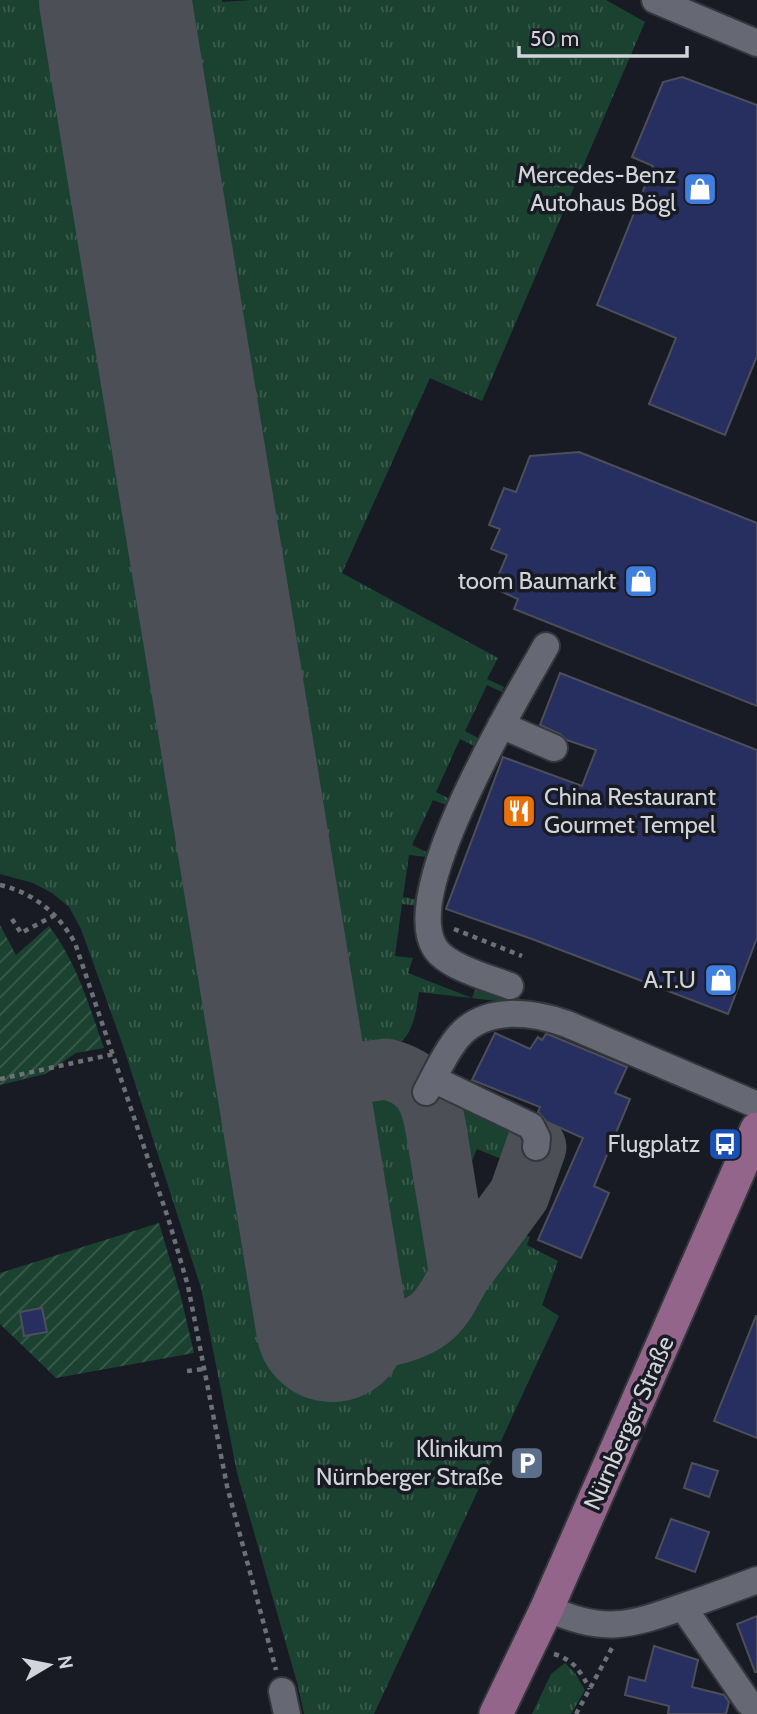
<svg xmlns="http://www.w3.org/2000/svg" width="757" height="1714" viewBox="0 0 757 1714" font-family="Cabin,sans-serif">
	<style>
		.grass { fill: url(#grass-tufts) }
		.garden { fill: url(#garden-furrows) }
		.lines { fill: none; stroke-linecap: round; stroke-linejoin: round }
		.taxiway { stroke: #4c4f56; stroke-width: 61 }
		.runway { stroke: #4c4f56; stroke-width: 152 }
		.building { fill: #262f5f; stroke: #4c4f59; stroke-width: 2 }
		.minor-casing { stroke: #35373d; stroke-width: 30 }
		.major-casing { stroke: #35373d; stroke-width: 37 }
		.path { stroke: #6d7077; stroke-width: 4.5; stroke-dasharray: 5 5; stroke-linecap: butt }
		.minor { stroke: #666973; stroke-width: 26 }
		.major { stroke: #94658a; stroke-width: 33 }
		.labels { text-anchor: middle; stroke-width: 7; stroke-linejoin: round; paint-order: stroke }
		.poi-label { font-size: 24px; fill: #d2d4d9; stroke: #181b23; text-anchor: end }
		.street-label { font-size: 24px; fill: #d2d4d9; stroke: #181b23 }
	</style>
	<defs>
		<pattern id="grass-tufts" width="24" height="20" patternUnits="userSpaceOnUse" patternTransform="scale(1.75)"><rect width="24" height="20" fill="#1b4230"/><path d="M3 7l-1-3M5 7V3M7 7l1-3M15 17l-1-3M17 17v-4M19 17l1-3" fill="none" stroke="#3b5c4d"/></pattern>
		<pattern id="garden-furrows" width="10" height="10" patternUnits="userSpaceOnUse" patternTransform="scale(1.75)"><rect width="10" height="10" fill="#1b4230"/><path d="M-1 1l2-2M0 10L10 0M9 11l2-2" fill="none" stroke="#3b5c4d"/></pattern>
	</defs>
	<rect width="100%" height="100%" fill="#181b23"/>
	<!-- grass -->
	<path class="grass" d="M0,0h96l221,1354 79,-13 33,-10 15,-16 62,-90 24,12 -3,8 31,16 -16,44 17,11 -185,398h-70l-6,-28 -61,-213 -36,-185 -78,-242 -42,-117 -12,-22 -17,-14 -19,-10 -33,-9z
		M133,0h89v2l29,-2h355l39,22 -163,379 -52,-23 -88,195 156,85 -11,21 17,8 -2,5 -15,-7 -22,46 15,8 -4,8 -16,-8 -24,53 16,8 -3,6 -16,-6 -21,45 16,8 -1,4 -18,-2 -6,42 16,3 -1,6 -16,-2 -7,52 18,2 -5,15 64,25 6,-15 62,23 -121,-14c-2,14 -4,31 -12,43 -12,19 -60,33 -82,28 -9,-3 -15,-11 -20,-19z
		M360,1080c20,1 40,3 54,20 16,20 41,160 32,183 -5,13 -16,25 -27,33 -12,10 -54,19 -66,7 -8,-9 -9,-24 -12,-35l-25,-179c7,-27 21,-25 44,-29z
		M441,1091l88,37 -13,37 -39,-16 -19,46 37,17 -28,42z
		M565,1663l10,10 10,17 -14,24h-39l19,-40z"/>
	<!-- garden -->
	<path class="garden" d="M0,925l16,30 33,-29c28,36 40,80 55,122l-28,5 -31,21 -45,11z
		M159,1223l21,70 14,60 -138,25 -56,-54v-51z"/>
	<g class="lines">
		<!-- taxiway -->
		<path class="taxiway" d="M290,1082l96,-13c36,9 44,26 50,60l24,146c-8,14 -15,30 -27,41 -22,20 -78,31 -101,10
			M460,1275l59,-80 17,-48"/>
		<!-- runway -->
		<path class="runway" d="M115,0l217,1326"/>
	</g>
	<!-- building -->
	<path class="building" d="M682,77l75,28v251l-32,79 -76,-31 27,-66 -79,-33 56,-139 -21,-9 31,-75z
		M579,452l178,71v183l-243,-97 4,-10 -25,-11 14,-33 -16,-6 9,-20 -11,-4 15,-37 12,4 14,-36z
		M560,673l197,77v188l-29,76 -196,-75 -86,-30 57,-152 79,29 14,-36 -29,-10 -7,-6 -20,-9z
		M495,1033l35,16 8,-12 4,3 4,-6 4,1 77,32 -12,26 15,6 -36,87 15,7 -28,65 -43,-18 45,-102 -36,-16 -9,-10 2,-5 -68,-27z
		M42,1308l5,24 -23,4 -4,-24z
		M756,1316h1v122l-43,-17z
		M692,1463l26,8 -9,26 -25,-9z
		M671,1519l38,13 -14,40 -39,-14z
		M757,1616v56h-2l-18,-48z
		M654,1646l44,14 -6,27 32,8 5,7 -3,12h-58l1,-8 -44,-11 4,-18 16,4z"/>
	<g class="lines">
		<!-- minor casing -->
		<g class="minor-casing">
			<path id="minor" d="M655,0l102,43
				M501,725l53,23
				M510,986c-21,-8 -63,-19 -75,-38 -36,-56 80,-248 111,-302
				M433,1079l98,47 6,12 -1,9
				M426,1092c10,-18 19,-40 33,-56 27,-31 74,-24 108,-12l190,81
				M683,1607l65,95 9,7
				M547,1608c56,26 82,18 138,-2 24,-8 48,-17 72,-26
				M282,1691l5,23"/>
		</g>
		<!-- major casing -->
		<g class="major-casing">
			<path id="major" d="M496,1714l51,-106 210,-479"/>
		</g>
		<!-- path -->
		<path class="path" d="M0,885c34,8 58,28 75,58l94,278 19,65 39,200 49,184
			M12,919l9,14 34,-18
			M454,929l68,27
			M0,1079l114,-25
			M187,1371l17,-2
			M554,1654c20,6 26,17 36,35
			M576,1714l37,-68"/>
		<!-- minor -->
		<use href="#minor" class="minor"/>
		<!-- major -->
		<use href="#major" class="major"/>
	</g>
	<!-- icons -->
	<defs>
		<g id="shop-square" transform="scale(1.75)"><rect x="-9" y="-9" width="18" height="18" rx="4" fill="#3f7fe0" stroke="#181b23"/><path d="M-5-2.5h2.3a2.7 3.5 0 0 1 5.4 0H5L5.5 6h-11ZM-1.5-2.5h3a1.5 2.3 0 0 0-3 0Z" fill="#fff"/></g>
		<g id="restaurant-square" transform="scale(1.75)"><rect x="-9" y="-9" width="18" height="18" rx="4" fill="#e8710a" stroke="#181b23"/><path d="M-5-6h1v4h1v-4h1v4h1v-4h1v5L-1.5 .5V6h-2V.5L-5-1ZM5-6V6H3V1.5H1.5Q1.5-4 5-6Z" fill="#fff"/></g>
		<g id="bus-square" transform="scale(1.75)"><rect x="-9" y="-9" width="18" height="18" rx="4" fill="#1a4fb4" stroke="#181b23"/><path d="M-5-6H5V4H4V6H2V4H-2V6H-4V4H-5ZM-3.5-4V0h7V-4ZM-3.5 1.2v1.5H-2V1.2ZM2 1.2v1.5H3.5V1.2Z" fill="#fff"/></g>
		<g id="parking-square" transform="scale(1.75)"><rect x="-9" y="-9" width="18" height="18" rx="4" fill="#5c6f8a" stroke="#181b23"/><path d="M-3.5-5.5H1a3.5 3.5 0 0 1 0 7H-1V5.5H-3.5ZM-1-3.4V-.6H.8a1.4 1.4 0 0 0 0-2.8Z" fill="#fff"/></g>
	</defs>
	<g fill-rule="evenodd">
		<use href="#shop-square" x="700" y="189"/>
		<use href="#shop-square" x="641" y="581"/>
		<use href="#restaurant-square" x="519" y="811"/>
		<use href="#shop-square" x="721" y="980"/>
		<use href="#bus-square" x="725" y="1144"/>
		<use href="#parking-square" x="527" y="1463"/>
	</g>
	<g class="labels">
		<!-- poi labels -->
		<g class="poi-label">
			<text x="676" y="183">Mercedes-Benz<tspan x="676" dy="28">Autohaus Bögl</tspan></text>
			<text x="616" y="589">toom Baumarkt</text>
			<text x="544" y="805" text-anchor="start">China Restaurant<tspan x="544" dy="28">Gourmet Tempel</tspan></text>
			<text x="696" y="988">A.T.U</text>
			<text x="700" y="1152">Flugplatz</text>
			<text x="503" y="1457">Klinikum<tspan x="503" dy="28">Nürnberger Straße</tspan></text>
		</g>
		<!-- street labels -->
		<g class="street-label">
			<text transform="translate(629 1423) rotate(-66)" y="8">Nürnberger Straße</text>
		</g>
	</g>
	<!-- north arrow -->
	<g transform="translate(49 1665) rotate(80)" stroke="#181b23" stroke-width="5" paint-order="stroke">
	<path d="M0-5L12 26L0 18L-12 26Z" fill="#d2d4d9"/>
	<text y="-10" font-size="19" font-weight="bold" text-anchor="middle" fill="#d2d4d9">N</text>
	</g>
	<!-- scale -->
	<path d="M519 46v10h168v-10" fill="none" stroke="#d2d4d9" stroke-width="3.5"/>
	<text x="530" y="46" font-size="21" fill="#d2d4d9" stroke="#181b23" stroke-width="5" paint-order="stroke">50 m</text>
</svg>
